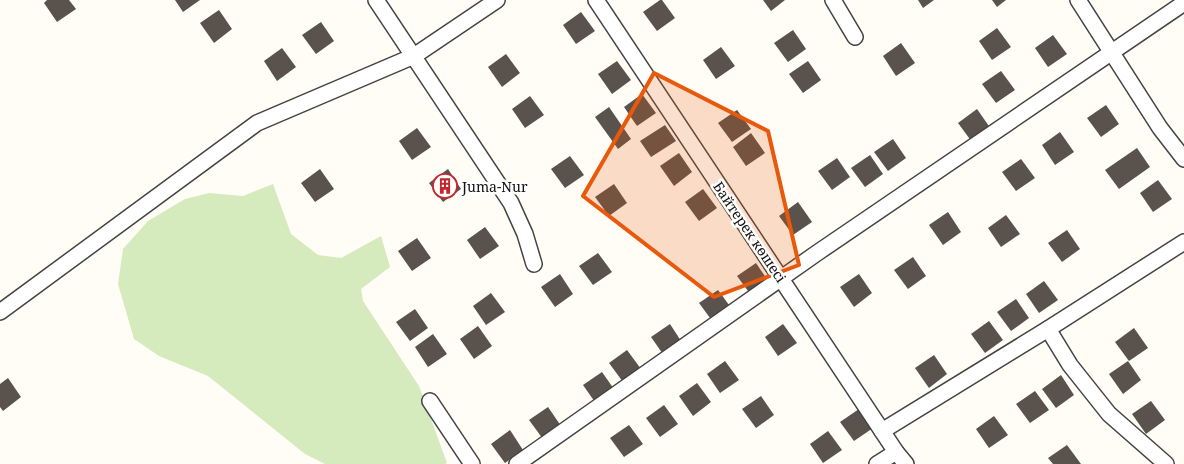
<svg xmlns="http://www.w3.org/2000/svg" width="1184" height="464" font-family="'Noto Serif',serif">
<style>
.green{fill:#d5ebbd}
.building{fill:#5a524d}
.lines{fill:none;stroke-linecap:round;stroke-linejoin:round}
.minor-casing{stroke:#444;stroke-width:18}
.minor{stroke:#fff;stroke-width:15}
.marked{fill:#e8590c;fill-opacity:0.2;stroke:#e8590c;stroke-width:4;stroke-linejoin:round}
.labels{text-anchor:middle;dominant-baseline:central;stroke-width:5;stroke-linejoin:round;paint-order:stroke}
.poi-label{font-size:14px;fill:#111;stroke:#fff;text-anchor:start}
.street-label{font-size:14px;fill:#111;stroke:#fff}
</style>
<rect width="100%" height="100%" fill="#fffdf5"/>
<polygon class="green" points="273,184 291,234 318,255 341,258 381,236 390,267 361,289 363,301 419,386 447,463 445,464 325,464 305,454 208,376 159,356 134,339 118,284 123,249 148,221 185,199 209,193 243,196"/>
<g class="building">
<polygon points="47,0 69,0 76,9 57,22 44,3"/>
<polygon points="175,0 200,0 183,12"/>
<polygon points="660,0 662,0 675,18 657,31 643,12"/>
<polygon points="763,0 785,0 771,11"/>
<polygon points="918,0 934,0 923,8"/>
<polygon points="992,0 1006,0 997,7"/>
<polygon points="219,10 232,29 214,43 200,23"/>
<polygon points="581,12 595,31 576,44 563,25"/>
<polygon points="321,22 334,41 316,54 302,35"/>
<polygon points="997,28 1011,47 992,60 979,41"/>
<polygon points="793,30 806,49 788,62 774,43"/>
<polygon points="1053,35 1067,54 1048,67 1035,48"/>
<polygon points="901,43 915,63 896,76 883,56"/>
<polygon points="721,47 735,66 716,79 703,60"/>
<polygon points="282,48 296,67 277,81 264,61"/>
<polygon points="506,54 520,73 502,87 488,67"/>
<polygon points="617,61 631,80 612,94 598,74"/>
<polygon points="808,61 821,80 803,93 789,74"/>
<polygon points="1001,71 1015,90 996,103 982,84"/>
<polygon points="642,94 656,113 637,126 624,107"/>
<polygon points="530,96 544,115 525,128 512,109"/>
<polygon points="1106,105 1119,124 1101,137 1087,118"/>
<polygon points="609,107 631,139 618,149 595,117"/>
<polygon points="977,109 991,129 972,142 958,123"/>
<polygon points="737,110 751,129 732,142 718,123"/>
<polygon points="665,125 676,141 651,157 640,141"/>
<polygon points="417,128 431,147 412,160 399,141"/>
<polygon points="1060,132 1074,152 1055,165 1042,145"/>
<polygon points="751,133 765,153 746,166 733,147"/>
<polygon points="893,139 906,158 888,171 874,152"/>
<polygon points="1137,148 1150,167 1119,189 1105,170"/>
<polygon points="679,153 692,172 674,186 660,166"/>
<polygon points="870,155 883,174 865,187 851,168"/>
<polygon points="570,156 584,175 565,188 551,169"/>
<polygon points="837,158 850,177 832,190 818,171"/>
<polygon points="1021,159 1035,178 1016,191 1002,172"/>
<polygon points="320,169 334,189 315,202 301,183"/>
<polygon points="448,169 461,189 443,202 429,183"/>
<polygon points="1158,180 1172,199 1153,212 1140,193"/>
<polygon points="614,184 627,203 609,216 595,197"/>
<polygon points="703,189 717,208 699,221 685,202"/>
<polygon points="798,202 812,222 793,235 779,216"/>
<polygon points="948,212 961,232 943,245 929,225"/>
<polygon points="1006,215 1020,234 1001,247 988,228"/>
<polygon points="485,227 499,246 480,259 467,240"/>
<polygon points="1067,230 1080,249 1062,262 1048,243"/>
<polygon points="417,238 431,258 412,271 398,251"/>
<polygon points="598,253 612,272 593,285 579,266"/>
<polygon points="913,257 926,276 908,289 894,270"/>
<polygon points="756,263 769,282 751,295 737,276"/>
<polygon points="560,274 573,294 555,307 541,287"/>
<polygon points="859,274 872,293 854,307 840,287"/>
<polygon points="1044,281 1058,300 1039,313 1026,294"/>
<polygon points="718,290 732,309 713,322 699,303"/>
<polygon points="491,293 505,312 486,325 473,306"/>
<polygon points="1016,299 1029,318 1011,331 997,312"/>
<polygon points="415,309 428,328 410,341 396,322"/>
<polygon points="989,321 1003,340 985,353 971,334"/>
<polygon points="670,324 683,344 665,357 651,337"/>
<polygon points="783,324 797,343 778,356 765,337"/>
<polygon points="478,326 492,346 474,359 460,339"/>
<polygon points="1134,328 1148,348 1129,361 1115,342"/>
<polygon points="433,334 447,354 428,367 415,347"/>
<polygon points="627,350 641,369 623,382 609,363"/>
<polygon points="934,355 947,374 929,388 915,368"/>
<polygon points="725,361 739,380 720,393 707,374"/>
<polygon points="1128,361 1141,380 1123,394 1109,374"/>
<polygon points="602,372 616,392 597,405 583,385"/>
<polygon points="1061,375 1074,395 1056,408 1042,389"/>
<polygon points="8,378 21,397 3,411 0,407 0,384"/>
<polygon points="697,383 711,402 693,416 679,396"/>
<polygon points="1035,391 1049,410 1030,423 1016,404"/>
<polygon points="761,396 774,415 756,428 742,409"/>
<polygon points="1151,401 1165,420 1146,434 1132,414"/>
<polygon points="664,405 678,424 660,437 646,418"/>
<polygon points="548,407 561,426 543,439 529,420"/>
<polygon points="859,409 873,428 854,441 840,422"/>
<polygon points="994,416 1008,435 989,448 976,429"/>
<polygon points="629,425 643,444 624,457 610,438"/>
<polygon points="510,430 523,450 505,463 491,444"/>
<polygon points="828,431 842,450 823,463 810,444"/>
<polygon points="1067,445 1081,464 1053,464 1048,458"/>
</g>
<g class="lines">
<defs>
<g id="minor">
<polyline points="376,0 511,203 525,234 534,264"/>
<polyline points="596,0 896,452 906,464"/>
<polyline points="833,0 855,37"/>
<polyline points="1078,0 1160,128 1184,159"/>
<polyline points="0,312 257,123 414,56 497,0"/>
<polyline points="1048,329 1070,365 1109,414 1166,464"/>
<polyline points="430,401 472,464"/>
<polyline points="882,431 1048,329 1184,242"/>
<polyline points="517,464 817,253 1184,3"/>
<polyline points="877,464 896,452"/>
</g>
</defs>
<use href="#minor" class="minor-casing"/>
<use href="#minor" class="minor"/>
</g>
<path class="marked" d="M654,73l114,58 31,134 -85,32 -131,-101z"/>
<defs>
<symbol id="building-ring" viewBox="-11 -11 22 22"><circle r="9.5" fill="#fff" stroke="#c4262e" stroke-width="1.5"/><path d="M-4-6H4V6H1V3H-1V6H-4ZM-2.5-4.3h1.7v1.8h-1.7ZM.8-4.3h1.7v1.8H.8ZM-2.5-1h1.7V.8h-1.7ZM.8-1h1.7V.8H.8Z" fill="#c4262e"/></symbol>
</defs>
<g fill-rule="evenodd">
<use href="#building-ring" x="431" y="172" width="28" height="28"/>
</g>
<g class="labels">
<g class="poi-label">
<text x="462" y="186">Juma-Nur</text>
</g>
<g class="street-label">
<text transform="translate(750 232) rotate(56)">Байтерек көшесі</text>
</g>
</g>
</svg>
